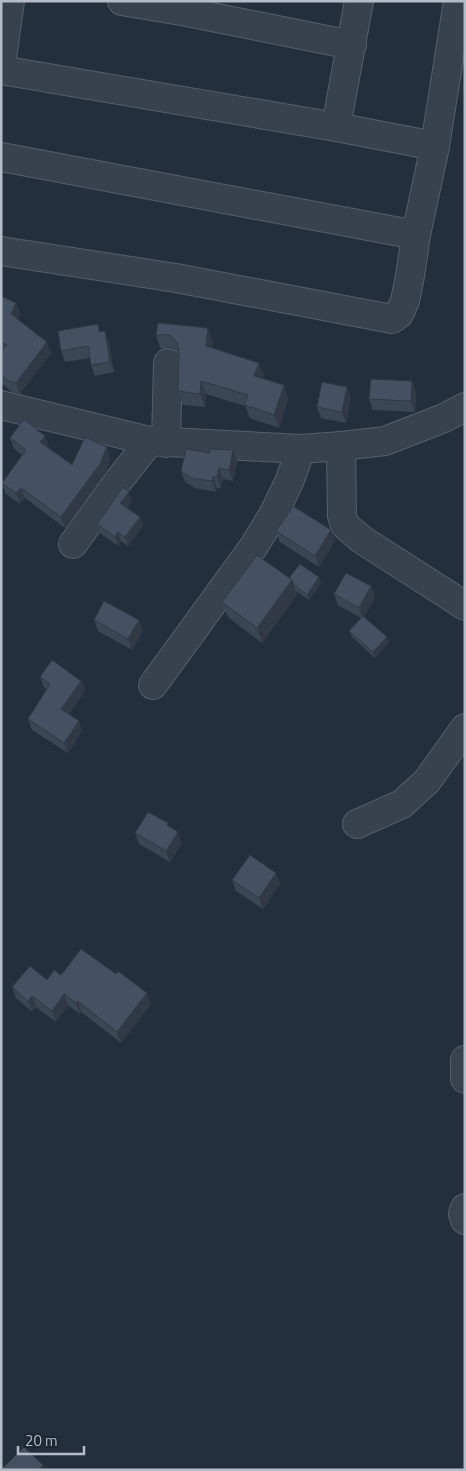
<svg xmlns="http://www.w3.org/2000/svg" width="466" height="1471" font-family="'Titillium Web',sans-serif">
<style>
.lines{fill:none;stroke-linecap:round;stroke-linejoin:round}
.minor-casing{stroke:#565f6c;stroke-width:30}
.minor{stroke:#38414e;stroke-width:28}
.wall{fill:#3b4654}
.shaded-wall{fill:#303945}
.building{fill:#455162;stroke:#303945}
</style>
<rect width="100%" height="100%" fill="#242f3e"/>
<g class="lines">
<defs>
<g id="minor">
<polyline points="122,1 187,12 352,45"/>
<polyline points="1,65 10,1"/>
<polyline points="1,70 336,127 435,146"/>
<polyline points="336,127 359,1"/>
<polyline points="1,157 416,235"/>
<polyline points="1,251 176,278 392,319 399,314 405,301 410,276 416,235 435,146 458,1"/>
<polyline points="1,405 150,441 301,449 341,446 385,441 444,418 465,407"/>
<polyline points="166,443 168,363"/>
<polyline points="341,446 342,516 345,525 361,539 465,606"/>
<polyline points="73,544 119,480 150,441"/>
<polyline points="153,685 254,546 273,515 289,482 301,449"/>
<polyline points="357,824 402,804 427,781 465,728"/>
<polyline points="465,1060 465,1079"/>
<polyline points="465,1208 463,1214 465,1220"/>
</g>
</defs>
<use href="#minor" class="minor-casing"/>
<use href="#minor" class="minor"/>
</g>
<g class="wall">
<polygon points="1,296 16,303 20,314 18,319 51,353 20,394 12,392 1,383"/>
<polygon points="158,323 213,341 212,348 259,363 264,376 263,378 284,385 288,399 279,428 250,418 245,406 206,394 205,407 183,405 178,391 179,353 176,349 169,347 161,349 156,336"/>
<polygon points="105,331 109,342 114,372 95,376 91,365 90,358 65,362 61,351 101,332"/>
<polygon points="416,392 415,412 373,410 369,399"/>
<polygon points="351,398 346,423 321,418 317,407"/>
<polygon points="10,438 49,447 48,447 72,465 111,458 104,475 65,528 25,498 20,504 6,494 2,483 22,455 14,449"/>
<polygon points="233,450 237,461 233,481 223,479 221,488 217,488 216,492 195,488 185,482 181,471 209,453"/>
<polygon points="132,501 127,508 140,517 143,526 128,546 121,541 118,546 100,533 97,524"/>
<polygon points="276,531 335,541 319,567 280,542"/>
<polygon points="319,577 321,583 309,600 296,591 297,595 262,643 228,617 222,602"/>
<polygon points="371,586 375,597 364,617 389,642 375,658 352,637 349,631 361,618 338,605 334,594"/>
<polygon points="94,620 139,620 143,631 132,650 98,631"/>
<polygon points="40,677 81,681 85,691 69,714 79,721 82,731 68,753 32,730 28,719 47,689 44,688"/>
<polygon points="169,827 182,843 170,862 139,844 135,833"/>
<polygon points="276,873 280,884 263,909 236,891 232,880"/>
<polygon points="61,975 151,1004 121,1043 81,1012 80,1014 68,1005 56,1022 36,1007 32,1012 16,998 12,987 47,980"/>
</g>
<g class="shaded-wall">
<polygon points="16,303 20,314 15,325 11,314"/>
<polygon points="208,328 213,341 211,359 206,346"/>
<polygon points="105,331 109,342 114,372 110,362"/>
<polygon points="47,342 51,353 20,394 16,383"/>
<polygon points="259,363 264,376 259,389 254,376"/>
<polygon points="201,381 206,394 205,407 200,394"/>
<polygon points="412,381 416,392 415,412 411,401"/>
<polygon points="284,385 288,399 279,428 274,415"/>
<polygon points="347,387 351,398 346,423 342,412"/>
<polygon points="45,436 49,447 44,453 40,442"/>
<polygon points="107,447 111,458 104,475 65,528 61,517"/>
<polygon points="233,450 237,461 233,481 229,470"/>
<polygon points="219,468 223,479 221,488 217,477"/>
<polygon points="213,477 217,488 216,492 212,481"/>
<polygon points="21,488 25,498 20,504 16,493"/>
<polygon points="129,492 132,501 124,512 120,503"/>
<polygon points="140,517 143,526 128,546 125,537"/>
<polygon points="331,530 335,541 319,567 315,556"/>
<polygon points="118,532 121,541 118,546 115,537"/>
<polygon points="319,577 321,583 309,600 307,595"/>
<polygon points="292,580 297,595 262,643 257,628"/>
<polygon points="371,586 375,597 363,619 359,608"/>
<polygon points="139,620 143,631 132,650 128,639"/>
<polygon points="387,637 389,642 375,658 373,652"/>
<polygon points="81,681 85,691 65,720 61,709"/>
<polygon points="79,721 82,731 68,753 64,743"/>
<polygon points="178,832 182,843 170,862 166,851"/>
<polygon points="276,873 280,884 263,909 259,898"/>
<polygon points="147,993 151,1004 121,1043 117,1032"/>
<polygon points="64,994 68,1005 56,1022 52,1011"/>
<polygon points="32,996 36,1007 32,1012 28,1001"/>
<polygon points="78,1001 81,1012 80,1014 76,1003"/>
<polygon points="43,1465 44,1470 39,1470 39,1469"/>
</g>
<g class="building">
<polygon points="1,296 16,303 11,314 47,342 16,383 8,381 1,375 1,351 7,345 1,342"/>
<polygon points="158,323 208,328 206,346 259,363 254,376 284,385 274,415 245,405 248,395 201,381 200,394 178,391 179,350 177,343 171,336 164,334 156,336"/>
<polygon points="98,324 99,332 105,331 110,362 91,365 88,346 61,351 58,331"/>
<polygon points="371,379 412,381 411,401 369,399"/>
<polygon points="322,382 347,387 342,412 317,407"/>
<polygon points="24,419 45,436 40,442 72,465 85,437 107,447 100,464 61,517 21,488 16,493 2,483 26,450 10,438"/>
<polygon points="186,449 209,453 210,449 233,450 229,470 219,468 217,477 213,477 212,481 191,478 181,471"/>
<polygon points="123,487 129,492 120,503 140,517 125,537 118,532 115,537 97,524"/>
<polygon points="293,506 331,530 315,556 276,531"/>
<polygon points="257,555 292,580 257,628 222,602"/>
<polygon points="300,564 319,577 307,595 294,585 292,580 289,578"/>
<polygon points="346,573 371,586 359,608 334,594"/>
<polygon points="104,601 139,620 128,639 94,620"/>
<polygon points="363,616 387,637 373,652 349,631"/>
<polygon points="52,660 81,681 61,709 79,721 64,743 28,719 50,684 40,677"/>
<polygon points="148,812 168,823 167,825 178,832 166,851 135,833"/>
<polygon points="250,855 276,873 259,898 232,880"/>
<polygon points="81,949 116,974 118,971 147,993 117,1032 78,1001 76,1003 64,994 52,1011 32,996 28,1001 12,987 30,966 47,980 54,970 61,975"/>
<polygon points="24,1447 43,1465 39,1469 40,1470 1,1470 1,1465 4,1467"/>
</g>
<rect width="466" height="1471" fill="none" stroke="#b4bcc9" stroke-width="5"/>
<path d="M18 1446v8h66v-8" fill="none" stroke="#b4bcc9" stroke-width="2.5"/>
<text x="25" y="1446" font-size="15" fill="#b4bcc9" stroke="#1d2633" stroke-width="4" paint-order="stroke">20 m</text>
</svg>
